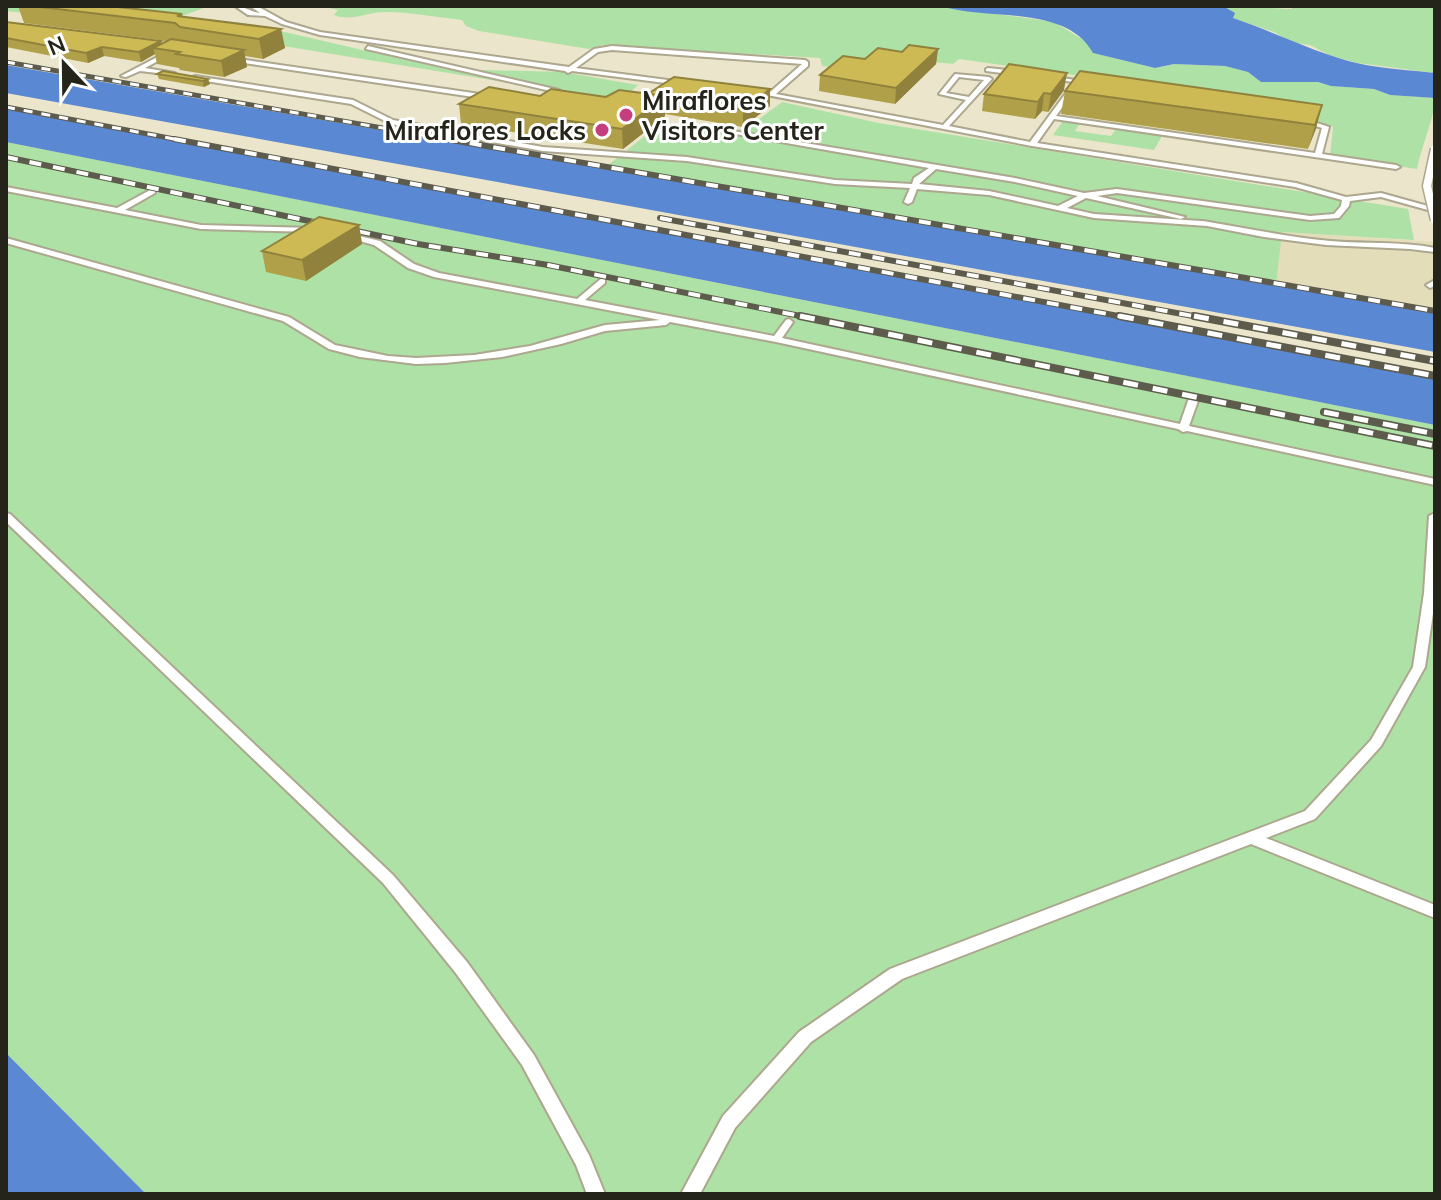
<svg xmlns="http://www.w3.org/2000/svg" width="1441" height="1200" font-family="Mulish,sans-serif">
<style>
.built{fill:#e3ddba}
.green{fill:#ade1a5}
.water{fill:#5b88d2}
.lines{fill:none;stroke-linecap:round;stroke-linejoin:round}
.service-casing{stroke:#aca78e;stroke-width:4}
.service{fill:#fff;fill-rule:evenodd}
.rail-far2-casing{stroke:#5d5b4c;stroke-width:5}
.rail-far1-casing{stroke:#5d5b4c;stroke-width:6}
.rail-casing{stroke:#5d5b4c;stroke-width:8}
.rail-far2{stroke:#fff;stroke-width:3;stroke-dasharray:9;stroke-linecap:butt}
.rail-far1{stroke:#fff;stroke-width:4;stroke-dasharray:12;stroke-linecap:butt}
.rail{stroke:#fff;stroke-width:5;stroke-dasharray:15;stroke-linecap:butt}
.service-bridge-casing{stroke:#aca78e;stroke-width:11;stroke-linecap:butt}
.service-bridge{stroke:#fff;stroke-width:8}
.wall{fill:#b0a049}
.shaded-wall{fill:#90823c}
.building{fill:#cdba55;stroke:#90823c;stroke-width:2}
.poi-dot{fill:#c53f80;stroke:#fff;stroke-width:3}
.labels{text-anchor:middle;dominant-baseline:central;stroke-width:6;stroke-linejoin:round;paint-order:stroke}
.far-poi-label{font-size:26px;font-weight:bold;fill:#25241a;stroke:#fff;text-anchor:start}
</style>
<rect width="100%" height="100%" fill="#ebe6cb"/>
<polygon class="built" points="1282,232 1435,242 1435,313 1276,285"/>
<g class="green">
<polygon points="6,6 209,6 182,16 250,24 445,69 563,72 638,85 621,101 191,31 6,11"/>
<path d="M320,6h621l113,16 33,20 6,11 62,15 19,-4 51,2 23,6 13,10h57l13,4 43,3 16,6 45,3c0,18 -14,50 -18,71l-87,-13 3,-29 -20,-8 -218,-41 -136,-19 -6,5 -48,-5 -44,12 -39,-5 -2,-8 -217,-13 -14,4 -110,-18 -13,-5 -4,-6c-26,-3 -52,-8 -77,-8 -18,0 -34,10 -51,3l4,-5z"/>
<polygon points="1223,6 1291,9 1295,6 1435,6 1435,73 1358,63 1329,55 1310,45 1293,43 1274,32 1232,18"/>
<polygon points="782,102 879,123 1408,209 1414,240 1282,232 1276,285 607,166 646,135 746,129"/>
<polygon points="1063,121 1080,123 1075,131 1111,136 1116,129 1162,136 1154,150 1053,135"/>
<polygon points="6,142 1435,425 1435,1194 146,1194 6,1053"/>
</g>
<g class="water">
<path d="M941,6h282l12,7 -2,5c42,14 84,36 128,46 24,5 49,6 74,9v25l-45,-3 -16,-6 -43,-3 -13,-4h-57l-13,-10 -23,-6 -51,-2 -19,4 -62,-15c-27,-49 -107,-32 -152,-47z"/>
<polygon points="6,65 1435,313 1435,352 6,93"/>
<polygon points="6,108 1435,378 1435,425 6,142"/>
<polygon points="6,1053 146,1194 6,1194"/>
</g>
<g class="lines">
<defs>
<g id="service">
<path d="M235,6c10,0 15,6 25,7l-10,-7h7l29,16 34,10 249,35 25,-18 18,-3 193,14 3,2v4l-32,28 167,31 23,-25 -27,-6 16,-20 34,3 3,2 -1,1 -42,46 81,16 44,-60 -25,-3v-2l2,-1 30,5 -25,35 259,37 7,-25 -22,-7 -1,-1 3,-2 27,9 -7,27 74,11 4,2 -4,2 -342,-50 -17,24 259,40 50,14 35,-4 54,15v4l-54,-15 -31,4 -1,5 -10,12 -29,2 -193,-27 -20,3 88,21 -4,2 -95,-21 -19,10 27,6 107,7h2c42,7 84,16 128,20 34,3 70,0 104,7v4l-25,-3 -84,-4 -62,-8 -57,-11 -113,-8 -105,-23 -72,-6 -5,13 -4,2 -4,-2 6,-14 -75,-4 -148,-23 -144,-10 -152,-27 -40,-20 -158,-25v-2l2,-1 158,24 40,20 150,27 144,10 148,23 77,4 2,-6 15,-10 -211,-37 3,-2 294,49 69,15 33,-4 193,27 24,-2 7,-8 1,-6 -47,-13 -263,-41 -281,-54 3,-2 15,3 33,-29 -190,-14 -14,2 -22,16 107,14v2l-2,1 -109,-14 -4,2 -3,-2 -245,-36 -38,-11 -17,-8 -17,-1zM959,77l25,3 -15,17 -23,-4zM936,169l79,13 63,14 -20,10 -69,-15 -70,-7z"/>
<polygon points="368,46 559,90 565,96 562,98 555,92 366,49"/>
<polygon points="167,52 169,55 145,68 175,73 175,75 140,71 126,77 121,76"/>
<polygon points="232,58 487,95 490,97 487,99 230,61"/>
<polygon points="988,68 1017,71 1020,73 1017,75 986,71 986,69"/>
<polygon points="6,187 117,208 152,189 155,189 155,193 125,210 201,225 315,228 319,230 315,232 201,229 6,191"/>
<polygon points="342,232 380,241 414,264 439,273 577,299 602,278 605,279 605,283 585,300 774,336 786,320 789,319 793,322 782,338 1180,424 1189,398 1194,395 1199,398 1189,426 1435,479 1435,485 1187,431 1183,432 1178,429 776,342 670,322 666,325 605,331 561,344 502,357 445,363 416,364 360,357 329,349 283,321 6,243 6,238 289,317 335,345 388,356 416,358 474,355 530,346 605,325 660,320 434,277 408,268 374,245 342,236"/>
<polygon points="1435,280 1435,286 1430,288 1426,285"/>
<polygon points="6,513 10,514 393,875 467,962 534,1055 589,1155 605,1194 587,1194 576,1165 522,1065 455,972 383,883 6,522"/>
<polygon points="1435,513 1435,600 1425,667 1381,746 1315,819 1266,838 1435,905 1435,918 1251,844 902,979 811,1042 735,1128 700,1194 681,1194 723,1116 799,1032 890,969 1305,811 1371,740 1413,667 1424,593 1429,516"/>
</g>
</defs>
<use href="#service" class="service-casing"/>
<use href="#service" class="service"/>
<defs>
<g id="rail-far2">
<polyline points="6,62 457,141"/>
<polyline points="6,107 185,141"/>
</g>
<g id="rail-far1">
<polyline points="174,139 1129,318"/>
<polyline points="446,139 1435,311"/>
<polyline points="6,157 418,244 548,265 810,318"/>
<polyline points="660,218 1204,318"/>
</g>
<g id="rail">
<polyline points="800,316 1435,446"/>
<polyline points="1119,316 1435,376"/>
<polyline points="1194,316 1435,361"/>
<polyline points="1324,412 1435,434"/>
</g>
</defs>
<use href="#rail-far2" class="rail-far2-casing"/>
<use href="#rail-far1" class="rail-far1-casing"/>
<use href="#rail" class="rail-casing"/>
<use href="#rail-far2" class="rail-far2"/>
<use href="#rail-far1" class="rail-far1"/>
<use href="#rail" class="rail"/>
<defs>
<polyline id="service-bridge" points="1435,149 1427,186 1435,220"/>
</defs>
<use href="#service-bridge" class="service-bridge-casing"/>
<use href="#service-bridge" class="service-bridge"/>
</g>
<g class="wall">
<polygon points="18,6 109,6 182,14 183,17 281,29 285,48 263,59 245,56 247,67 224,77 180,70 179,68 157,64 155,54 141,62 104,56 88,63 6,47 6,22 161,44 167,41 24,23"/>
<polygon points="938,49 936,64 895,104 819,91 820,75 865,59 902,52"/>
<polygon points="157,74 208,79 210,84 204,87 159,79"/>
<polygon points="1064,90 1048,112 1042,111 1035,119 982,111 984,94"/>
<polygon points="1065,91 1322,105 1308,149 1061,114"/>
<polygon points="648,94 770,106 743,127 665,114 665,116 623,149 461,124 459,104 606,97"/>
<polygon points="359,225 362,244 306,281 266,272 262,251"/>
</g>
<g class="shaded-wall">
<polygon points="281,29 285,48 263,59 259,39"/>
<polygon points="161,41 163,49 153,48 155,54 141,62 139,52"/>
<polygon points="102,47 104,56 88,63 86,53"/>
<polygon points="938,49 936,64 895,104 896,88"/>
<polygon points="244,50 247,67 224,77 221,61"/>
<polygon points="1067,73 1064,90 1048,112 1051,94"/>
<polygon points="208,79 210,84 204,87 203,81"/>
<polygon points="770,89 770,106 743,127 743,110"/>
<polygon points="1044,93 1042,111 1035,119 1038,102"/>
<polygon points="665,96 665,116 623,149 622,129"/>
<polygon points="1322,105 1316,129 1308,149 1315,125"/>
<polygon points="359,225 362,244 306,281 302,260"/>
</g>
<g class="building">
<polygon points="32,6 109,6 182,14 177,16 281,29 259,39 180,27 175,23"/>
<polygon points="6,22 161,41 139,52 102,47 86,53 6,38"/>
<polygon points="171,39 244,50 221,61 176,54 180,52 153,48"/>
<polygon points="909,45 938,49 896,88 820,75 843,56 865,59 878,48 902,52"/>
<polygon points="1009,64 1067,73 1051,94 1044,93 1038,102 984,94"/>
<polygon points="163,71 208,79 203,81 157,74"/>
<polygon points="1080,71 1322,105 1315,125 1065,91"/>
<polygon points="674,77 770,89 743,110 648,94"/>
<polygon points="489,87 540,96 551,89 606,97 619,90 665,96 622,129 459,104"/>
<polygon points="319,217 359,225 302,260 262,251"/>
</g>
<g class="poi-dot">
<circle cx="626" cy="115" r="8"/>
<circle cx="602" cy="130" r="8"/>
</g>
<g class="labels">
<g class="far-poi-label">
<text x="642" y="100">Miraflores<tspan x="642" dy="30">Visitors Center</tspan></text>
<text x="586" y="130" text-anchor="end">Miraflores Locks</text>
</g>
</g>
<rect width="1441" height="1200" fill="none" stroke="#25241a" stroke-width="16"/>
<g transform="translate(64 64) rotate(338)" stroke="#ffffff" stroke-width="6" paint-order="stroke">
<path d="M0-6L14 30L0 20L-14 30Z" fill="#25241a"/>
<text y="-12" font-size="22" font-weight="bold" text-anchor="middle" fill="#25241a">N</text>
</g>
</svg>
